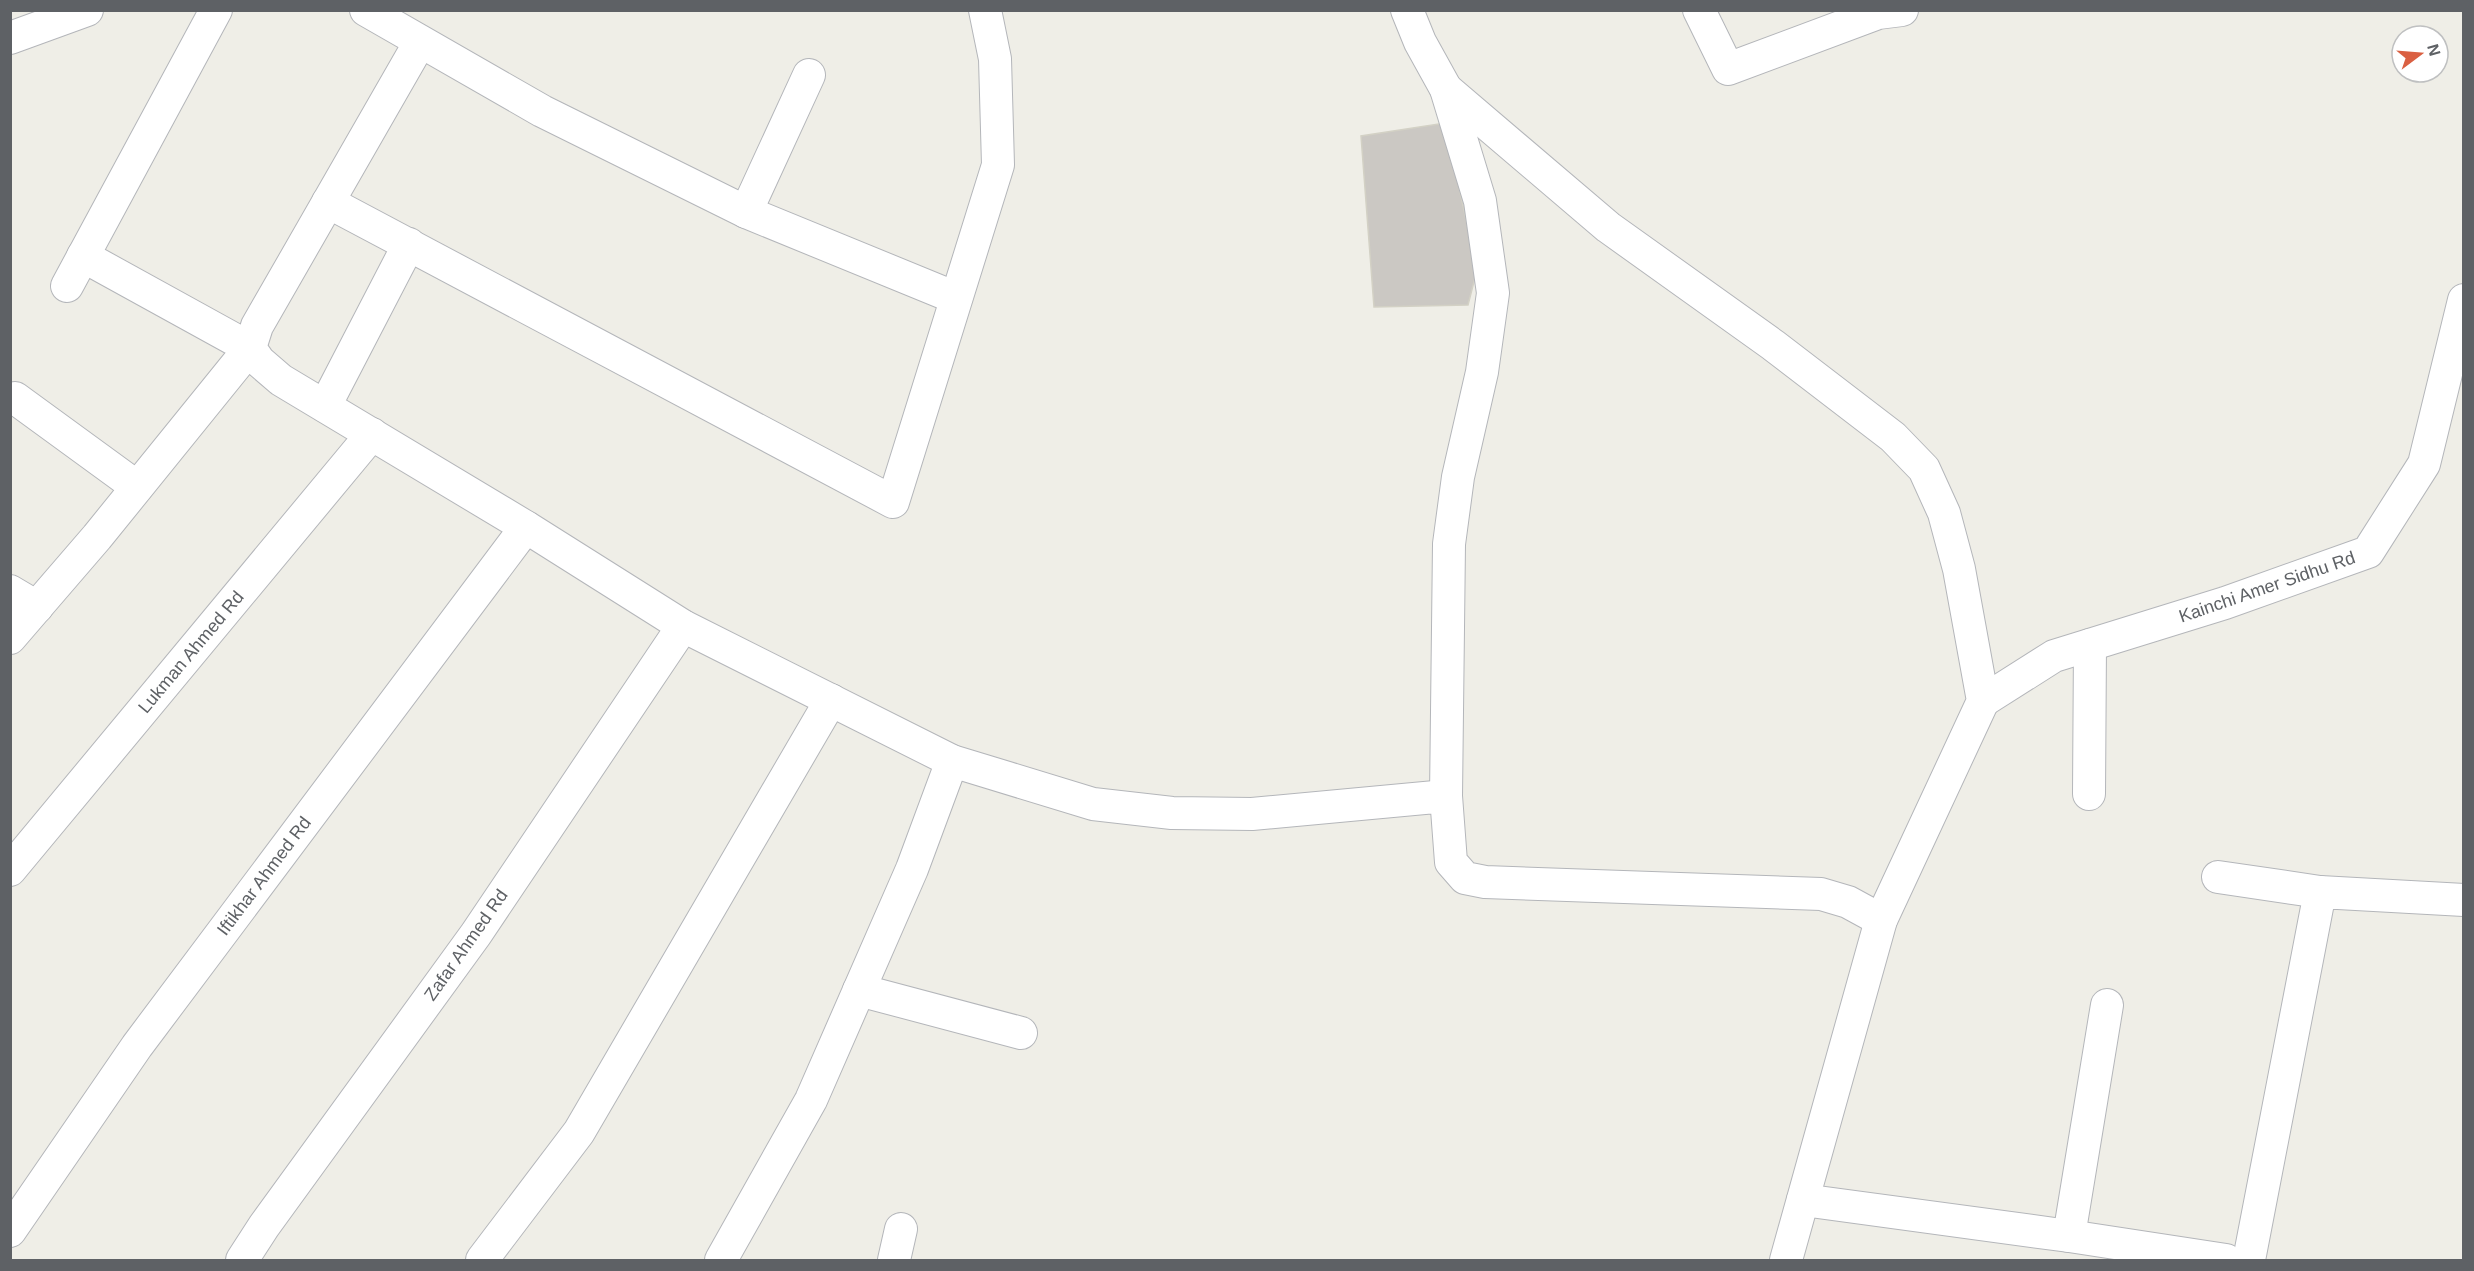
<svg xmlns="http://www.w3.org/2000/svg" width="2474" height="1271" font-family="Arial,sans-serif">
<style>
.building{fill:#cbc8c3;stroke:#d3d1c5;stroke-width:1.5}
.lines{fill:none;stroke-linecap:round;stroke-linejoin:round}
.street-casing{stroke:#b4b6ba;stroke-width:34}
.street{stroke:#fff;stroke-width:32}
.labels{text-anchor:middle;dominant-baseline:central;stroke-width:6;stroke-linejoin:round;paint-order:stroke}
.street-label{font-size:18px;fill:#5e6165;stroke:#fff}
</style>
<rect width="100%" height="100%" fill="#efeee7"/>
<polygon class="building" points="1445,123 1477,270 1468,305 1374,307 1361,136"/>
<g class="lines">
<defs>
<g id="street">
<polyline points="366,10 542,111 746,212 956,298"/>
<polyline points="1407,10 1420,42 1446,89 1480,201 1493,293 1482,372 1458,477 1449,544 1446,796"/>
<polyline points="1699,10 1728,69 1878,13 1902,10"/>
<polyline points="10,38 87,10"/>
<polyline points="420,42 257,326 250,348 259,361 281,380 526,527 683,626 952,761 1093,804 1172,813 1252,814 1446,796 1451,862 1465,878 1485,882 1821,894 1848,902 1881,920"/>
<polyline points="1446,89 1608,227 1773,345 1893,437 1924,469 1944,513 1959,569 1983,701 1881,920 1786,1260"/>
<polyline points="328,202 893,502 998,165 995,59 985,10"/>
<polyline points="746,212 809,75"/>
<polyline points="67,286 216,10"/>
<polyline points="15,398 137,487"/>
<polyline points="325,406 409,244"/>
<polyline points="10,591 37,607"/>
<polyline points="10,638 97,537 250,348 83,256"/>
<polyline points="1983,701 2054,656 2225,603 2368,552 2424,464 2464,300"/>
<polyline points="2089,794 2090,645"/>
<polyline points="10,870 372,434"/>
<polyline points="2218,877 2320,892"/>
<polyline points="859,990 1021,1033"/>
<polyline points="1803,1200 2069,1236 2226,1260"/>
<polyline points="10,1231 137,1046 526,527"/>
<polyline points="2069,1236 2107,1005"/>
<polyline points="242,1260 264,1226 476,934 683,626"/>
<polyline points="482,1260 579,1132 831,700"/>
<polyline points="721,1260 811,1100 912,869 952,761"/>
<polyline points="894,1260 901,1229"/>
<polyline points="2249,1260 2320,892 2464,900"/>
</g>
</defs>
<use href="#street" class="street-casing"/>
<use href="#street" class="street"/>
</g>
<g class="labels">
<g class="street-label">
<text transform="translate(2267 587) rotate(-19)">Kainchi Amer Sidhu Rd</text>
<text transform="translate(191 652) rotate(-50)">Lukman Ahmed Rd</text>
<text transform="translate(264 876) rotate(-53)">Iftikhar Ahmed Rd</text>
<text transform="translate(466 945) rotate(-55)">Zafar Ahmed Rd</text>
</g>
</g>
<rect width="2474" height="1271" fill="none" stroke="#5e6165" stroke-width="24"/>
<g transform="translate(2420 54) rotate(74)"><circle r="28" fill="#ffffff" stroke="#bfc0c1" stroke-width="1.5"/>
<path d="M0-4.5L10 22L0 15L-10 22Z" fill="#da6042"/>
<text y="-9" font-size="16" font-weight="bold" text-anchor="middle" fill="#5e6165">N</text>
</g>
</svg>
